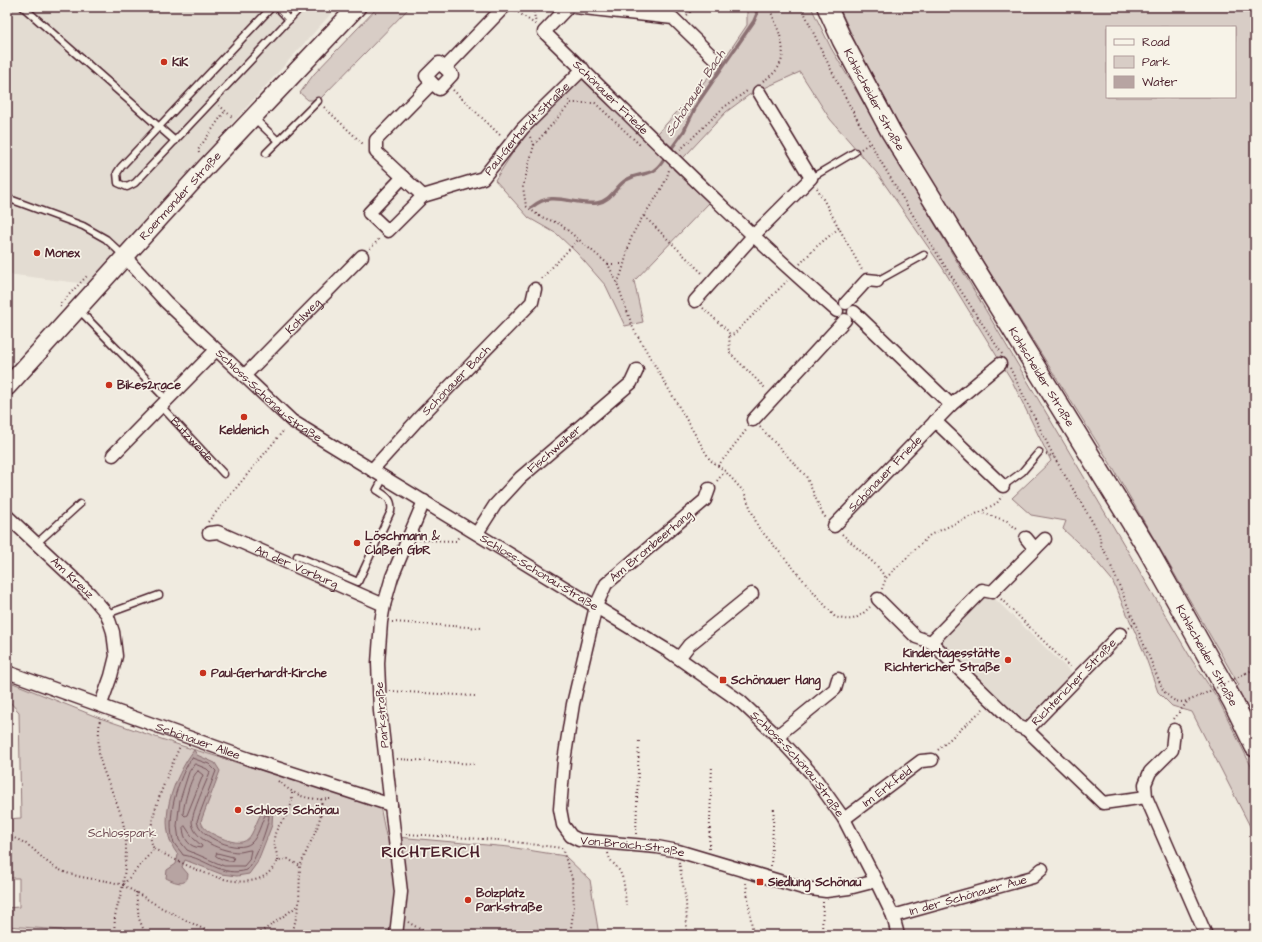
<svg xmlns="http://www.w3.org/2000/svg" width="1262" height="942" font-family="'Architects Daughter',sans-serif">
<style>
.built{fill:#e3dcd2}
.green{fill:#d8cdc6;stroke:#917678;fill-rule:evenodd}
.water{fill:#b7a4a2;stroke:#8b6f72}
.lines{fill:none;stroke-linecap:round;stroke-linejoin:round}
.shore{stroke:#76545b;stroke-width:1}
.stream{stroke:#8b6f72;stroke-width:3.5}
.lane-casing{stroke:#4a1f2b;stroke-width:9}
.street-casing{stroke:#4a1f2b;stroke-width:15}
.secondary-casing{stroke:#4a1f2b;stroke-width:20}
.primary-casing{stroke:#4a1f2b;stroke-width:22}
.path{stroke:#4a1f2b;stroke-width:2;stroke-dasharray:1 3;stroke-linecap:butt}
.lane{stroke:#f7f3e8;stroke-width:6}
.street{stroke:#f7f3e8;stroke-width:12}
.secondary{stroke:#f7f3e8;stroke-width:17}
.primary{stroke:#f7f3e8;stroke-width:19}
.path-bridge{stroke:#4a1f2b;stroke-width:2;stroke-dasharray:1 3;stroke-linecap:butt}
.poi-dot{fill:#c8321e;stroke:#f7f3e8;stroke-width:1.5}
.labels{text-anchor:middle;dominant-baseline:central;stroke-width:3.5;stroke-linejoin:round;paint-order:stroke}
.poi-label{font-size:12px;font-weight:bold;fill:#4a1f2b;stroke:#f7f3e8;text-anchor:start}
.street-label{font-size:12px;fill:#4a1f2b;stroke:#f7f3e8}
.park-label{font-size:12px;fill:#6e4a52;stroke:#f7f3e8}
.water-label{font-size:13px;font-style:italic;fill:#704e55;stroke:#f7f3e8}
.district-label{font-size:16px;font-weight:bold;letter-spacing:1px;fill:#4a1f2b;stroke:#f7f3e8}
</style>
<rect width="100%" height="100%" fill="#f0ebe0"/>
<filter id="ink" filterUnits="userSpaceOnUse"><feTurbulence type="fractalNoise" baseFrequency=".025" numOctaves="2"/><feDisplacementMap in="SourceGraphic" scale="8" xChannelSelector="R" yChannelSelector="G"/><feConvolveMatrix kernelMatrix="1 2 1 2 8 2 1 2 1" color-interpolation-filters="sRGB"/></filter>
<g filter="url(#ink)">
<g class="built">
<polygon points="7,7 337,7 87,284 7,274"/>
<polygon points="985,595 993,597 1074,675 1028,721 1020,720 943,645 942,640"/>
</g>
<g class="green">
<polygon points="378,7 410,7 319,100 308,100 300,93 314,74"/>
<polygon points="747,7 811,7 831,48 1192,660 1218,699 1255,774 1255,836 1192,712 1172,706 1158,692 1143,650 1112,580 1090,554 1063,529 1066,521 1031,515 1012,498 1051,461 1011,379 942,267 877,173 830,119 800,72 749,95 726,112 673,169 709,203 634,281 643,322 625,326 606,286 577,253 557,234 529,218 495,180 521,140 581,77 649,143 722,62 747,25"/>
<path d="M839,7h416v716l-18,-36 2,-2 -129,-222 -199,-316 -56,-105zM1107,27h128v70h-128z"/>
<polygon points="8,681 97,717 179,745 380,806 386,836 509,847 565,856 590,880 599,935 68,935 62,930 7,926 7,908 19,907 19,878 7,878 7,819 21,818 19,712 7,699"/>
</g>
<path class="water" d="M194,750l3,5 18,8 5,8 -19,50c2,9 10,12 18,16 37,16 30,-7 46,-30l3,-1 5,3 -1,16 -15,38 -8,11 -12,2 -16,-2 -36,-14 -3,7 6,7c-1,14 -14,8 -22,4l1,-8 9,-6 2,-9c-24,-30 -4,-78 16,-105z"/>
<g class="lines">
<g class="shore">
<path d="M192,758l17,6 7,7 -19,50c2,16 41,33 54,22 7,-6 10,-20 14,-28h4c0,10 -15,49 -22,55 -25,8 -41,-12 -64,-15 -2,-4 -7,-8 -9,-12 -9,-22 4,-67 18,-85z"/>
<path d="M195,764l12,5 3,3c-4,11 -18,40 -18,50 1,18 31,30 47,30 4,0 8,-2 12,-2l-2,10 -5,6h-20l-37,-16 -8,-10 -2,-14 3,-26 9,-28z"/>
<path d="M198,771l5,4 -16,40 -2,1 -2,-2c1,-10 7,-37 15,-43z"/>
<path d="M185,826l8,12 9,8 -1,2c-12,-1 -17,-8 -18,-20z"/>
<path d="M217,853l16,4 1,3c-5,3 -13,-1 -18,-4z"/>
</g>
<g class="stream">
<polyline points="671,149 684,131 697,104 754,21 757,14 755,7"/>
<path d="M532,207c21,-18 41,-1 65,-4 14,-2 18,-16 29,-23 17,-10 26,-1 38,-21"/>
</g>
<defs>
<g id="lane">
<polyline points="23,7 175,141"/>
<polyline points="272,7 121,167 117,173 118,183 127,187 135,183 301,7"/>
<polyline points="277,7 289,20"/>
<polyline points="254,118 278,141"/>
<polyline points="266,153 318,101"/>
<polyline points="811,178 855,152"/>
<polyline points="7,198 83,226 106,239 124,256"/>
<polyline points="877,281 924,255"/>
<polyline points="79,310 166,399"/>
<path id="s1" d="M160,405l64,69"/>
<polyline points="1003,486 1022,472 1039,452"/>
<polyline points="37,543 80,504"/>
<path d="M297,556l61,26 33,-71c2,-12 -5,-15 -14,-21l7,-13"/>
<polyline points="107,614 159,595"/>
</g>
<g id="street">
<path id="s2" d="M568,7l-24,25c97,94 191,191 293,279"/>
<polyline points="575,7 673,18 716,60"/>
<polyline points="432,83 426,76 439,63 445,68 504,7"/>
<path id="s3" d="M403,177l-34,36 19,18 35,-35 60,-18 40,-50 60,-59"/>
<polyline points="423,196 376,152 376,140 432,83 439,89 452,75 445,68"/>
<path id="s4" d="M125,257l41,45 126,119 378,231 71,50 36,34 35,38 32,45 32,62 17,35 5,19"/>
<polyline points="695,301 753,236 811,178 759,92"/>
<polyline points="846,303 867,280 877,281"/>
<polyline points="854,312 951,405"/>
<path id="s5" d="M244,376l118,-120"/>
<polyline points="753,420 845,320"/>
<polyline points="935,421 1003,486"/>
<polyline points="113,455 216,350"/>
<path id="s6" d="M372,470l48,-53 112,-115 3,-13"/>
<path id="s7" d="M709,489l-4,11 -99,84 -10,22 -23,98 -9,57 -4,48 3,16 8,11 8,4 78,7 21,4 125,37 23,3 23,-3 27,-7"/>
<path id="s8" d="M7,516l83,78 17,20 6,18 3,24 -5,20 -10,28"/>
<path id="s9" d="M834,526l117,-121 49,-41"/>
<path id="s10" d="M209,533l9,-1 166,73"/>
<path id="s11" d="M477,533l18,-28 25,-27 111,-95 6,-13"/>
<polyline points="1026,538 1035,549"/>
<polyline points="878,599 916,637 931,642 1018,726 1027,730 1103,803 1146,797 1206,935"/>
<polyline points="931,642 982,590 992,592 1045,539"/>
<polyline points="679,658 689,645 752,594"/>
<path id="s12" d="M7,672l242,87 142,46"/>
<path id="s13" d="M1027,730l93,-96"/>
<polyline points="777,736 835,689 838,679"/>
<polyline points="1146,797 1145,784 1150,772 1172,750 1174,730"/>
<path id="s14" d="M844,819l77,-58 11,-1"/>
<path id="s15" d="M893,916l140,-39 9,-8"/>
<polyline points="396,935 401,892 380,711 378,663 381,622 384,605 392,577 424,501"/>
</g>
<g id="secondary">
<path id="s16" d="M7,387l199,-220 151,-160"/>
</g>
<g id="primary">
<path id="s17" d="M827,7l15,33 49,92 256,416 86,154 22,45"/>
</g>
</defs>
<use href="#lane" class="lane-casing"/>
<use href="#street" class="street-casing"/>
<use href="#secondary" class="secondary-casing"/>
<use href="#primary" class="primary-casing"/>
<g class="path">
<polyline points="527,7 550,10"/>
<path d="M802,7c53,123 127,235 200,347"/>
<polyline points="533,8 536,24"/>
<polyline points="515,10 536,25"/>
<polyline points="687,15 695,7"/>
<path d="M763,81c33,-19 17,-46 6,-74"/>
<polyline points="453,90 502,137"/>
<polyline points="569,100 570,103 595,103 639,144 642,144"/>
<polyline points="219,105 233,118"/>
<polyline points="324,107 364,145"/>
<path d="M530,137l4,8 -11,42 3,19 13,10 21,8 48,40 9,19 16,45 77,132 15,11 19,21 14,35 77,90c18,5 22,2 35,-10"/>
<polyline points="534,145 570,104"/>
<polyline points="861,149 870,143"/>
<polyline points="680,150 723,108 747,91"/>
<polyline points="199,153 198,150 225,111"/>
<polyline points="817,188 862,270"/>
<polyline points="644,216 703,274"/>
<polyline points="370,249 379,239"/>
<polyline points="608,264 623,264"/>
<polyline points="800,264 816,247 839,228"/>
<polyline points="541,279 578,240"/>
<path d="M617,283c9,-16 9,-37 18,-53 11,-21 28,-37 34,-60"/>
<polyline points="60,307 61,303 87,276"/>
<polyline points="703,308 729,332 730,353 766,389"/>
<polyline points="729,336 734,334 787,281"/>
<path d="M1010,368l44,89 45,76 2,13 5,8 57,136c13,17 21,13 39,5"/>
<polyline points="760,427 806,476 822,513 826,518"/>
<polyline points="1046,454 1054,457"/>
<polyline points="718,466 747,429"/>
<polyline points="717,481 725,471"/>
<polyline points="980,512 1007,521 1018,530"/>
<polyline points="208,522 284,430"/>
<polyline points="842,534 877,566 886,578"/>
<polyline points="419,540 456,541 459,536"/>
<polyline points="882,589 886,578 930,535 980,512 997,503 1002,496"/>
<polyline points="1001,599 1072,669"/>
<polyline points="392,622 482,628"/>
<polyline points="1129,628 1136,622"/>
<polyline points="1246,673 1255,669"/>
<polyline points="390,691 475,696"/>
<polyline points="1174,719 1187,702"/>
<polyline points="938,750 983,709"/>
<polyline points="397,759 475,764"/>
<path d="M278,781c19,16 29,19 54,18"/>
<polyline points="406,834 499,840 562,848"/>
<polyline points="636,834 639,739"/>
<path d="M7,836c28,7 29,21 51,33 20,11 44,9 65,16 2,-19 5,-39 1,-58 -5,-24 -17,-44 -24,-67 -3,-13 -1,-29 0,-42"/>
<polyline points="562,848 572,878 574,906 570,935"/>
<path d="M154,849c27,13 74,41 104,30 10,-3 15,-11 20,-18l10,-2 12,7"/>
<polyline points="709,849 712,765"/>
<path d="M608,853c2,10 8,11 12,19 5,9 5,23 6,33"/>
<path d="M278,861c0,-7 -5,-15 -4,-22 2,-19 19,-20 18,-46"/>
<polyline points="679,862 686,901 687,934"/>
<polyline points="771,866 774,806"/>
<polyline points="746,883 753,935"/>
<polyline points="123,885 162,908 215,935"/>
<polyline points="136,892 139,919 146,935"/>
<polyline points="408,922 430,935"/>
<path d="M114,935l1,-19 8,-31 31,-36c-3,-6 -4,-12 -3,-18 1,-22 20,-64 29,-85"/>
<polyline points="257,935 299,905"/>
<polyline points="292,935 299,905 300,866 317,828 322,811 321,799"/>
<polyline points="822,935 823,902"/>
</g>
<use href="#lane" class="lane"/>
<use href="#street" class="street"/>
<use href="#secondary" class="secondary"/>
<use href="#primary" class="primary"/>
<polyline class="path-bridge" points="1202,695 1246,673"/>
</g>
</g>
<g class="poi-dot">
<circle cx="164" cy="62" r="4"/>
<circle cx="37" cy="253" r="4"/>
<circle cx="109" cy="385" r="4"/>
<circle cx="244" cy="417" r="4"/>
<circle cx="357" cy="543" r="4"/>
<circle cx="1008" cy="660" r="4"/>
<circle cx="203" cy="673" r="4"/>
<rect x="719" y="676" width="8" height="8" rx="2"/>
<circle cx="238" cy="810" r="4"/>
<rect x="756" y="878" width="8" height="8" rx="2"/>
<circle cx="468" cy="900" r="4"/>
</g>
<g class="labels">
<g class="poi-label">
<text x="172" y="62">KiK</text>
<text x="45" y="253">Monex</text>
<text x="117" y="385">Bikes2race</text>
<text x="244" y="430" text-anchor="middle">Keldenich</text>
<text x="365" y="536">Löschmann &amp;<tspan x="365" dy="14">Claßen GbR</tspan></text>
<text x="1000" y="653" text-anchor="end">Kindertagesstätte<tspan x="1000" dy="14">Richtericher Straße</tspan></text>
<text x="211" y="673">Paul-Gerhardt-Kirche</text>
<text x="731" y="680">Schönauer Hang</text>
<text x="246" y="810">Schloss Schönau</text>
<text x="768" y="882">Siedlung Schönau</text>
<text x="476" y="893">Bolzplatz<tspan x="476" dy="14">Parkstraße</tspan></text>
</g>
<g class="street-label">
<text stroke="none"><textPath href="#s2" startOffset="128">Schönauer Friede</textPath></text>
<text stroke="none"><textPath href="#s17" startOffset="104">Kohlscheider Straße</textPath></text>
<text stroke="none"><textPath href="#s3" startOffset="254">Paul-Gerhardt-Straße</textPath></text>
<text stroke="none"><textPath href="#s16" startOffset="258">Roermonder Straße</textPath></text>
<text stroke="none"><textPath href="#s5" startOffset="84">Kohlweg</textPath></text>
<text stroke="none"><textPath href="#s17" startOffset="428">Kohlscheider Straße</textPath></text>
<text stroke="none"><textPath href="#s6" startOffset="123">Schönauer Bach</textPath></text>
<text stroke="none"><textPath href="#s4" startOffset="200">Schloss-Schönau-Straße</textPath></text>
<text stroke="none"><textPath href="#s1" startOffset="47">Butzweide</textPath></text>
<text stroke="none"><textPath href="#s11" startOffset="115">Fischweiher</textPath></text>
<text stroke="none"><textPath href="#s9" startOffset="73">Schönauer Friede</textPath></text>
<text transform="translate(651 546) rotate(-40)">Am Brombeerhang</text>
<text stroke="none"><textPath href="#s10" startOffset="95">An der Vorburg</textPath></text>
<text stroke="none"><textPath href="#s4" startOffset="524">Schloss-Schönau-Straße</textPath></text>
<text stroke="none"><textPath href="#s8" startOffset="90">Am Kreuz</textPath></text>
<text stroke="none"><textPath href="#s17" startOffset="752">Kohlscheider Straße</textPath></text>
<text stroke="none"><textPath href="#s13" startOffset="67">Richtericher Straße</textPath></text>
<text transform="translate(382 715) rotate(-95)">Parkstraße</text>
<text stroke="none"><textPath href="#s12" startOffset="203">Schönauer Allee</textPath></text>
<text stroke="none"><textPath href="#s4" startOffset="848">Schloss-Schönau-Straße</textPath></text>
<text stroke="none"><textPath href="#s14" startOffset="54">Im Erkfeld</textPath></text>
<text stroke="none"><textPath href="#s7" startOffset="465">Von-Broich-Straße</textPath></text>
<text stroke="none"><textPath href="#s15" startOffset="78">In der Schönauer Aue</textPath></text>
</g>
<g class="park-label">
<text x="122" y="833">Schlosspark</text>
</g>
<g class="water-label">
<text transform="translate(695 93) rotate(-57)">Schönauer Bach</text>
</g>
<g class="district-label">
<text x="431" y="852">RICHTERICH</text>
</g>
</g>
<rect width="1262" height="942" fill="none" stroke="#f7f3e8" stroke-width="24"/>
<rect x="12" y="12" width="1238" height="918" fill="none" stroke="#4a1f2b" stroke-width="1.5" filter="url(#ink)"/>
<rect x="1106" y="26" width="130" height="72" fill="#f7f3e8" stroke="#b29e9c"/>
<rect x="1114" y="39" width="20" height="6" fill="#f7f3e8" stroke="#b29e9c"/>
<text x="1142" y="46" font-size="12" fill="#4a1f2b">Road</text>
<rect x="1114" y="56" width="20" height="12" fill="#d8cdc6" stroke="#b29e9c"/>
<text x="1142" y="66" font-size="12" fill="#4a1f2b">Park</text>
<rect x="1114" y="76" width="20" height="12" fill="#b7a4a2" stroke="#b29e9c"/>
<text x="1142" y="86" font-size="12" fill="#4a1f2b">Water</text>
</svg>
